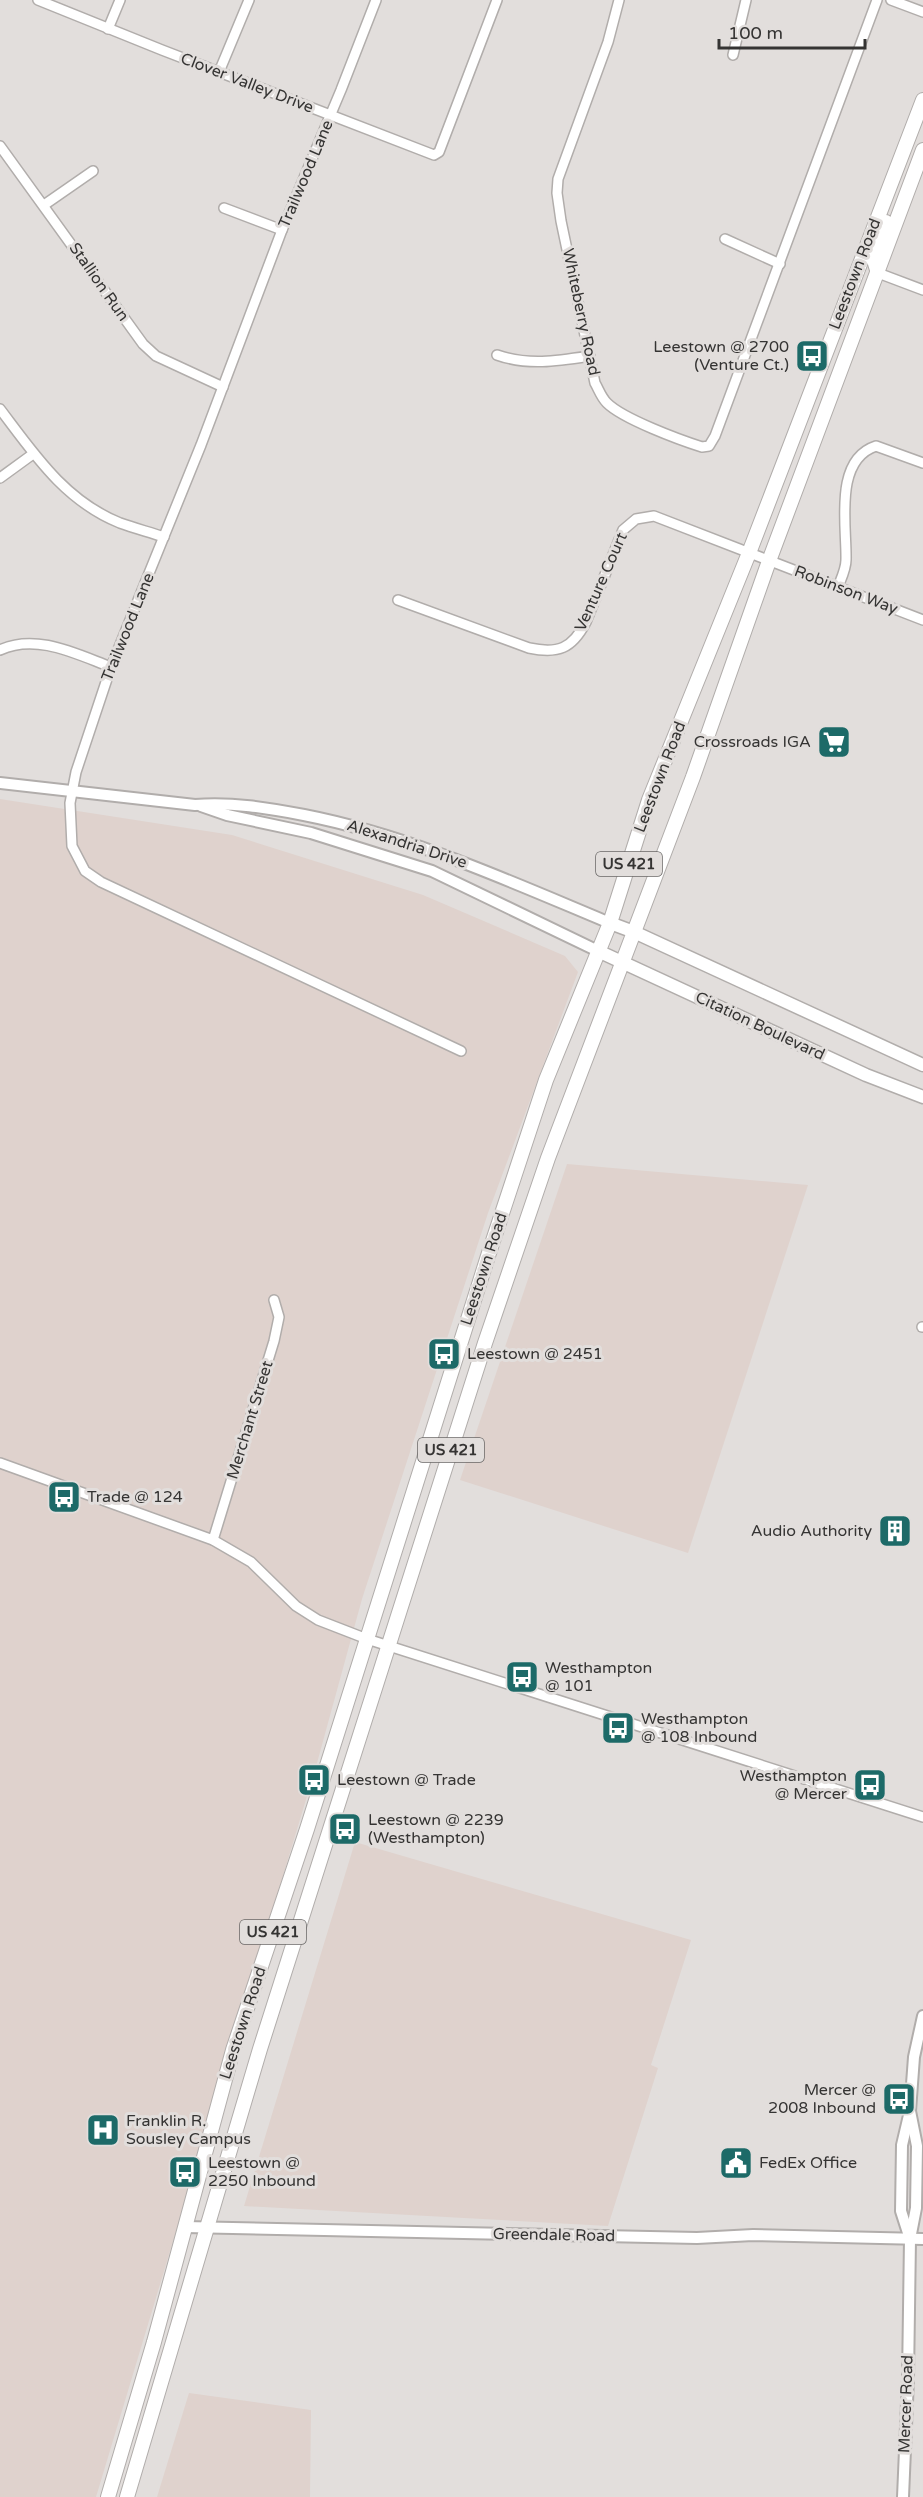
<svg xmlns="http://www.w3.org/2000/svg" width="923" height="2497" font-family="'Varela Round',sans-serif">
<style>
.built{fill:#dfd2cd}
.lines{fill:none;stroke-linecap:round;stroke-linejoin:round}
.minor-casing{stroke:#b1adab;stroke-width:12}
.tertiary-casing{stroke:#b1adab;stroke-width:14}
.secondary-casing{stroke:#b1adab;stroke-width:15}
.primary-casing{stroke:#b1adab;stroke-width:16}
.minor{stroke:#fff;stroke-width:9}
.tertiary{stroke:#fff;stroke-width:10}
.secondary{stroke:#fff;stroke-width:12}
.primary{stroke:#fff;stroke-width:14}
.labels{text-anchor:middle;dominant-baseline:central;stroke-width:6;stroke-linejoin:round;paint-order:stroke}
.shield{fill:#e2dedc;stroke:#696766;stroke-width:1.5}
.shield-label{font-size:15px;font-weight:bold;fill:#353433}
.street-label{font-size:16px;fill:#353433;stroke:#e2dedc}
.poi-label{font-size:16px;fill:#353433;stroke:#e2dedc;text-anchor:start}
</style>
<rect width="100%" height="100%" fill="#e2dedc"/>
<g class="built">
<polygon points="0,799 232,835 423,895 565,956 578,972 488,1213 362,1599 317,1763 96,2497 0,2497"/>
<polygon points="567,1164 808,1185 688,1553 460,1480"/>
<polygon points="355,1842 691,1940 651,2065 658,2068 608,2226 244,2206"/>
<polygon points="189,2393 311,2410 310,2497 157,2497"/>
</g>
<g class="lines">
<defs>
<g id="minor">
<polyline points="38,0 162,50 434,155 439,152 497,0"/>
<polyline points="376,0 341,90 282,230 201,445 111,667 76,772 70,803 72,846 85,871 101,882 461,1051"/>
<path d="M619,0l-11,42 -50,137 -1,14 4,28 34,162c4,7 6,14 12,20 16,16 73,37 95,44l7,-1 6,-10 162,-436"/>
<polyline points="891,0 923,12"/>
<polyline points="108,29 120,0"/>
<polyline points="733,55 746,0"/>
<polyline points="219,72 249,0"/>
<polyline points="0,146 143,344 156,356 223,387"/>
<polyline points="44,205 93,171"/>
<polyline points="224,208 282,230"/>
<polyline points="725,239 780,264"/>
<polyline points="878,273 923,290"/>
<path d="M497,355c31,11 61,6 93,1"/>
<path d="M0,409c34,45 65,92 120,114 14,5 29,9 44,14"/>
<polyline points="0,478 33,454"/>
<path d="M838,587c3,-8 8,-18 8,-27 1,-33 -13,-100 30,-114l47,17"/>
<path d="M398,600l131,48c29,6 43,1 57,-26l37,-92 13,-11 18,-3 269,104"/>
<path d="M0,650c36,-17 76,4 111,17"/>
<polyline points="922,1327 923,1327"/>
<polyline points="0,1463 213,1540 251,1562 296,1606 318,1620 367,1639 923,1817"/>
<polyline points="213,1540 274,1341 279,1317 274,1300"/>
</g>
<g id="tertiary">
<path d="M0,783l195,22c37,-3 72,3 109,10 107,21 205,66 306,108"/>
<polyline points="201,806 227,815 311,833 432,871 598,951"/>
<polyline points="185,2227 697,2238 753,2235 923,2239"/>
<polyline points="909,2236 901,2211 902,2145 910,2111 914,2057 923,2016"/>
<polyline points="903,2497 908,2379 910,2239 916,2208 917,2146 910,2111"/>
</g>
<g id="secondary">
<polyline points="610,923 634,932 923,1065"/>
<polyline points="598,951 866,1075 923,1097"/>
</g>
<g id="primary">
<polyline points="878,273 873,257 886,222"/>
<polyline points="108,2497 154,2342 233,2050 307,1829 488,1256 546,1080 610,923 649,800 749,553 923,100"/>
<polyline points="127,2497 260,2049 485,1343 548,1158 693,777 769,561 923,150"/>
</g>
</defs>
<use href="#minor" class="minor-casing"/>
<use href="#tertiary" class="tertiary-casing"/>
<use href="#secondary" class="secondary-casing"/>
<use href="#primary" class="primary-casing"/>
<use href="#minor" class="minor"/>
<use href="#tertiary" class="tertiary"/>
<use href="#secondary" class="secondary"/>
<use href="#primary" class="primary"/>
</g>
<defs>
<symbol id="bus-square" viewBox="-11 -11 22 22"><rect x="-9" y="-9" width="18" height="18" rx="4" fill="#1d6a68" stroke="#e2dedc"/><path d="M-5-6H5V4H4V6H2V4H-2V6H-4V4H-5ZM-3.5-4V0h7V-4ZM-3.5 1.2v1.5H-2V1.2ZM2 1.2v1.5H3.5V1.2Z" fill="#fff"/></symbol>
<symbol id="supermarket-square" viewBox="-11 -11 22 22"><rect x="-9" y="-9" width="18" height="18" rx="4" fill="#1d6a68" stroke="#e2dedc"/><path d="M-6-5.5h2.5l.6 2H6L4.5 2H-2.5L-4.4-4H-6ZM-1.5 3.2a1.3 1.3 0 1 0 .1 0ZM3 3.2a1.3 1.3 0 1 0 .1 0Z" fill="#fff"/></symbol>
<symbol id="building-square" viewBox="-11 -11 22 22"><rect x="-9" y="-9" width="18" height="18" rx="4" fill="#1d6a68" stroke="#e2dedc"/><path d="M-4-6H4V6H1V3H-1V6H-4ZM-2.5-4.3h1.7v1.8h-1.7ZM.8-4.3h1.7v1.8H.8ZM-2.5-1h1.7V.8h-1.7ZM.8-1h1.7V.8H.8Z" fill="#fff"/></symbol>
<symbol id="hospital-square" viewBox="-11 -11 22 22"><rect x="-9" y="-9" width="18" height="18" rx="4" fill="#1d6a68" stroke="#e2dedc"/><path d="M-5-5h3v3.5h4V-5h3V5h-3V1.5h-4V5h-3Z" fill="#fff"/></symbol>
<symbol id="civic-square" viewBox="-11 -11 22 22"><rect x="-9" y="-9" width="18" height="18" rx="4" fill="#1d6a68" stroke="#e2dedc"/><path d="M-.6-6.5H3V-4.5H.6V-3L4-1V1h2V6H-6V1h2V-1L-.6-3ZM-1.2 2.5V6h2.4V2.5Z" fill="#fff"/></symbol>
</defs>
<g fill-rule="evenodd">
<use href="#bus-square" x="793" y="337" width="38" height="38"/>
<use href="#supermarket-square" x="815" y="723" width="38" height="38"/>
<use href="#bus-square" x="425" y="1335" width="38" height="38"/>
<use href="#bus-square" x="45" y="1478" width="38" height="38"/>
<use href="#building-square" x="876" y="1512" width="38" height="38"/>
<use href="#bus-square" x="503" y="1658" width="38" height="38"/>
<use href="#bus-square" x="599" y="1709" width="38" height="38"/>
<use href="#bus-square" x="295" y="1761" width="38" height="38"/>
<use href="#bus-square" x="851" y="1766" width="38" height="38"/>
<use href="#bus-square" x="326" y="1810" width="38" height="38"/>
<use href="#bus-square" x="880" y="2080" width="38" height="38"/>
<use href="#hospital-square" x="84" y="2111" width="38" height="38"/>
<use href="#civic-square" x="717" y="2144" width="38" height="38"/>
<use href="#bus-square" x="166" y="2153" width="38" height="38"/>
</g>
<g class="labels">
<g class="shield">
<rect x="596" y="852" width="66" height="24" rx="4.5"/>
<rect x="418" y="1438" width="66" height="24" rx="4.5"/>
<rect x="240" y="1920" width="66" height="24" rx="4.5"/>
</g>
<g class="shield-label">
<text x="629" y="864">US 421</text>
<text x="451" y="1450">US 421</text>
<text x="273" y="1932">US 421</text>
</g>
<g class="street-label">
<text transform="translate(247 83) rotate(21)">Clover Valley Drive</text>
<text transform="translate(306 174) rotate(-67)">Trailwood Lane</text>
<text transform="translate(855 274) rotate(-69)">Leestown Road</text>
<text transform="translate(99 282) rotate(55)">Stallion Run</text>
<text transform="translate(581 312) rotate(78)">Whiteberry Road</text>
<text transform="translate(601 582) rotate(-66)">Venture Court</text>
<text transform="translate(846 590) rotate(21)">Robinson Way</text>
<text transform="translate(128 627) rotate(-68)">Trailwood Lane</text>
<text transform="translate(660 777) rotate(-69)">Leestown Road</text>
<text transform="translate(407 844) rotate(18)">Alexandria Drive</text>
<text transform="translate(760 1026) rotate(25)">Citation Boulevard</text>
<text transform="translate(484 1269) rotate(-72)">Leestown Road</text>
<text transform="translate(250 1420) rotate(-73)">Merchant Street</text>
<text transform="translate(243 2023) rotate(-72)">Leestown Road</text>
<text transform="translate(554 2235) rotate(1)">Greendale Road</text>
<text transform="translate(906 2404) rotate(-88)">Mercer Road</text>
</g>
<g class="poi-label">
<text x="789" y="347" text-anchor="end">Leestown @ 2700<tspan x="789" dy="18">(Venture Ct.)</tspan></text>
<text x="811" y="742" text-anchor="end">Crossroads IGA</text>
<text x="467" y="1354">Leestown @ 2451</text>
<text x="87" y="1497">Trade @ 124</text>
<text x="872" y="1531" text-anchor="end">Audio Authority</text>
<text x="545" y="1668">Westhampton<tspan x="545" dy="18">@ 101</tspan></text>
<text x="641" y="1719">Westhampton<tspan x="641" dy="18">@ 108 Inbound</tspan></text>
<text x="847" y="1776" text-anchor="end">Westhampton<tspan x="847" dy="18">@ Mercer</tspan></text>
<text x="337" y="1780">Leestown @ Trade</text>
<text x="368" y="1820">Leestown @ 2239<tspan x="368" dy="18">(Westhampton)</tspan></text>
<text x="876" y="2090" text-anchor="end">Mercer @<tspan x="876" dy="18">2008 Inbound</tspan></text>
<text x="126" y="2121">Franklin R.<tspan x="126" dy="18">Sousley Campus</tspan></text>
<text x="208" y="2163">Leestown @<tspan x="208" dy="18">2250 Inbound</tspan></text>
<text x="759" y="2163">FedEx Office</text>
</g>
</g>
<path d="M719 39v9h146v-9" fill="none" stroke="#353433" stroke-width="3"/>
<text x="728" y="39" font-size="18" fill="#353433" stroke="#e2dedc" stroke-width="4.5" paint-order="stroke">100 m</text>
</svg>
